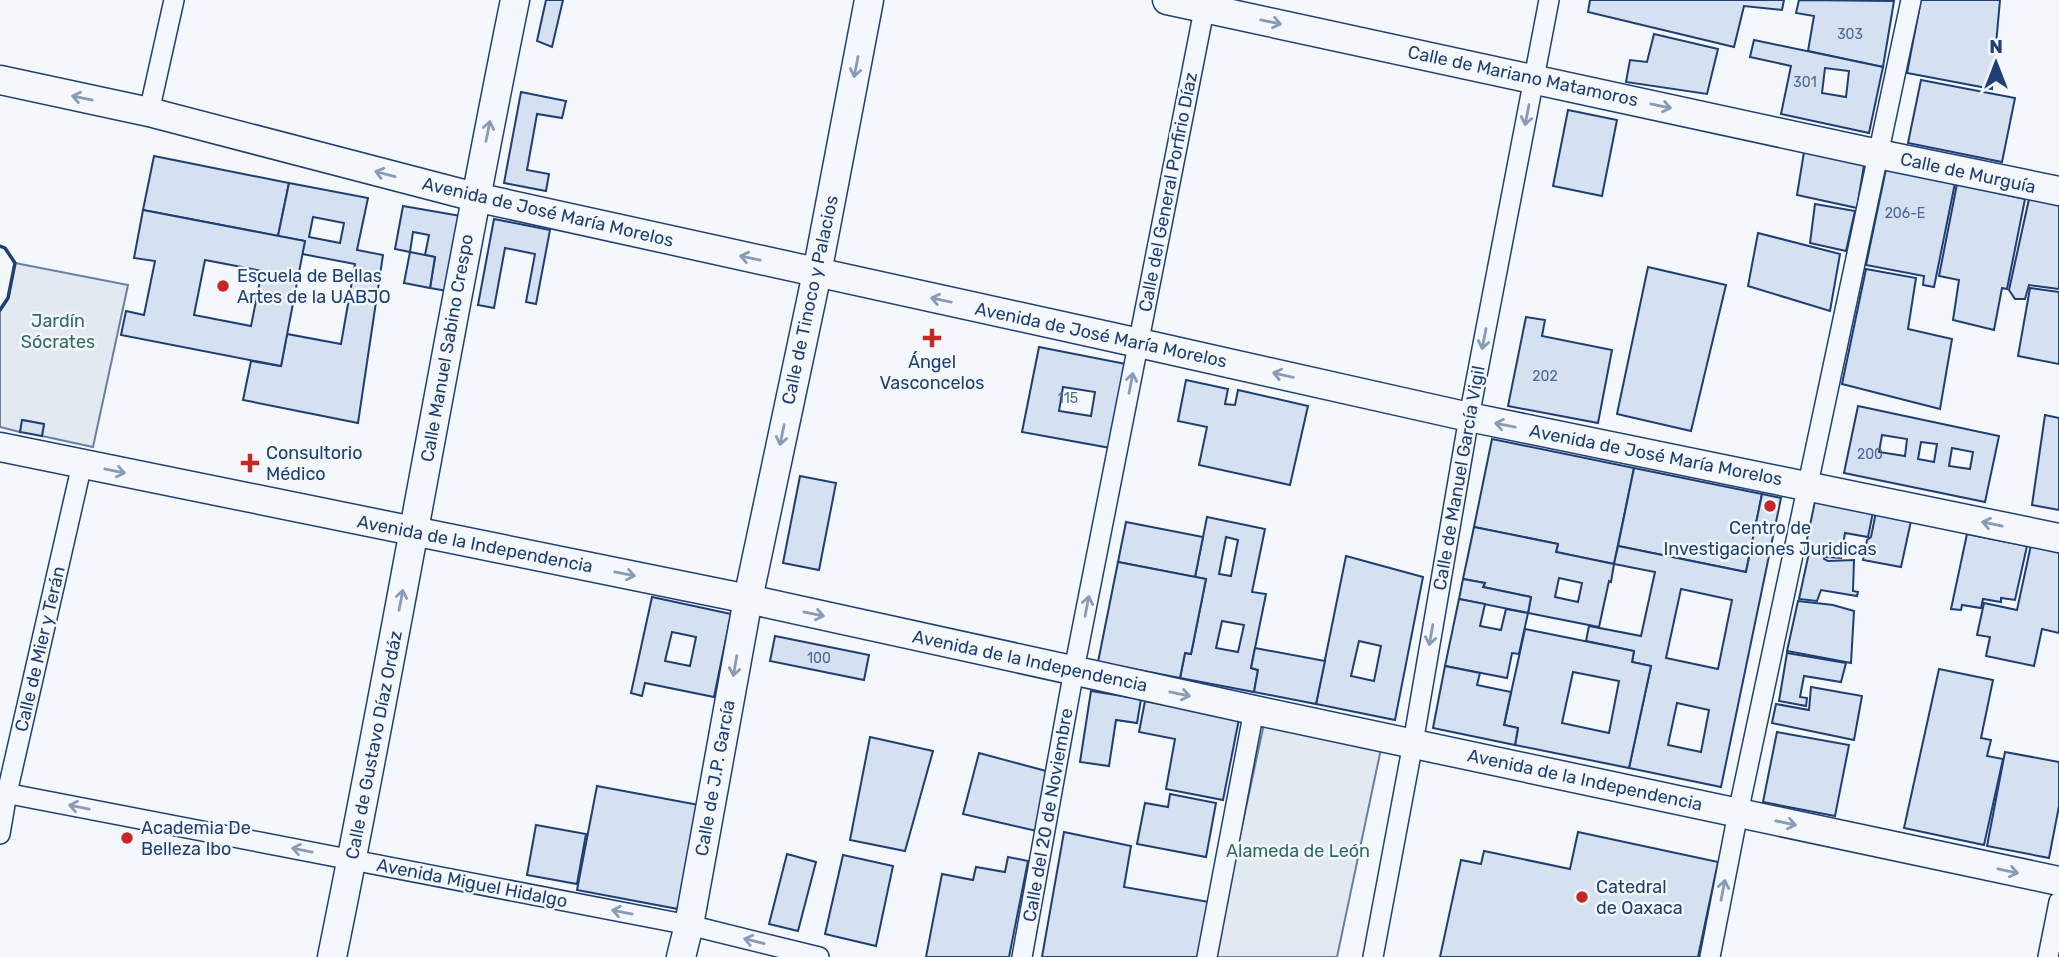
<svg xmlns="http://www.w3.org/2000/svg" width="2059" height="957" font-family="Rubik,sans-serif">
<style>
.green{fill:#e3e9f0;stroke:#687fa3;stroke-width:2}
.building{fill:#d5e0f0;stroke:#1d3f73;stroke-width:2;fill-rule:evenodd}
.lines{fill:none;stroke-linecap:round;stroke-linejoin:round}
.street-casing{stroke:#1d3f73;stroke-width:22}
.secondary-casing{stroke:#1d3f73;stroke-width:31}
.street{stroke:#f4f7fb;stroke-width:19}
.secondary{stroke:#f4f7fb;stroke-width:28}
.wall{stroke:#1d3f73;stroke-width:3.5}
.oneway{stroke:#889bb7}
.poi-dot{fill:#c62828;stroke:#f4f7fb;stroke-width:2.5}
.labels{text-anchor:middle;dominant-baseline:central;stroke-width:5;stroke-linejoin:round;paint-order:stroke}
.number-label{font-size:14px;fill:#4b6792}
.street-label{font-size:18px;fill:#1d3f73;stroke:#f4f7fb}
.poi-label{font-size:18px;fill:#1d3f73;stroke:#f4f7fb;text-anchor:start}
.park-label{font-size:18px;fill:#2c6c60;stroke:#f4f7fb}
</style>
<rect width="100%" height="100%" fill="#f4f7fb"/>
<g class="green">
<polygon points="15,263 128,285 93,447 42,436 44,424 23,420 20,432 0,427 0,310 8,298"/>
<polygon points="1265,719 1382,744 1337,957 1214,957"/>
</g>
<g class="building">
<polygon points="546,0 563,0 552,47 537,41"/>
<polygon points="1590,0 1784,0 1782,10 1744,6 1734,47 1588,12"/>
<polygon points="1799,0 1894,1 1883,67 1808,51 1814,16 1796,13"/>
<polygon points="1921,0 2000,0 1992,89 1907,73"/>
<polygon points="1654,34 1718,49 1707,94 1626,82 1630,60 1647,62"/>
<path d="M1754,40l129,27 -14,66 -88,-19 10,-48 -41,-9zM1825,68l24,3 -3,26 -24,-4z"/>
<polygon points="1921,80 2015,98 2002,162 1908,143"/>
<polygon points="521,92 566,101 562,118 537,114 527,170 549,174 546,191 504,183"/>
<polygon points="1568,110 1617,120 1602,196 1553,186"/>
<polygon points="1804,152 1864,165 1857,208 1797,195"/>
<polygon points="154,156 289,183 278,236 143,210"/>
<polygon points="1886,169 1955,183 1934,287 1923,285 1924,276 1866,265"/>
<path d="M289,183l79,15 -11,52 26,5 -25,168 -115,-23 8,-39 30,5 6,-32 54,10 14,-80 -53,-10 3,-13 -27,-5zM313,217l31,6 -4,20 -31,-6z"/>
<polygon points="1957,184 2025,199 2007,289 2002,288 1994,330 1953,320 1959,280 1939,276"/>
<polygon points="2029,199 2059,205 2059,289 2029,285 2025,299 2015,299 2009,290"/>
<polygon points="1815,204 1855,211 1846,251 1810,243"/>
<polygon points="403,206 461,216 447,291 430,288 435,257 425,255 429,235 413,232 410,252 395,249"/>
<path d="M143,210l162,31 -24,125 -160,-31 5,-24 18,4 11,-54 -21,-3zM205,260l57,11 -11,55 -57,-11z"/>
<polygon points="494,219 550,230 536,304 526,302 535,254 505,248 494,308 478,305"/>
<polygon points="1758,233 1840,254 1830,311 1748,286"/>
<polygon points="410,252 435,257 430,288 404,283"/>
<polygon points="1648,267 1726,285 1691,431 1617,414"/>
<polygon points="1866,269 1916,278 1908,329 1952,339 1940,409 1842,384"/>
<polygon points="2030,288 2059,292 2059,364 2018,356"/>
<polygon points="1526,317 1545,320 1542,336 1612,350 1598,423 1508,406"/>
<path d="M1039,347l92,18 -15,84 -94,-17zM1063,387l32,5 -4,24 -32,-5z"/>
<polygon points="1186,380 1228,389 1225,404 1235,405 1238,390 1308,406 1290,485 1199,465 1207,427 1178,421"/>
<path d="M1858,406l141,30 -14,66 -141,-29zM1882,435l25,4 -2,17 -26,-4zM1921,442l16,2 -3,18 -16,-3zM1952,448l21,4 -3,17 -21,-3z"/>
<polygon points="2045,415 2059,418 2059,510 2032,505"/>
<polygon points="22,420 44,424 42,436 20,432"/>
<polygon points="1492,439 1634,468 1614,564 1556,552 1558,544 1474,527"/>
<polygon points="1634,468 1762,494 1746,572 1618,546"/>
<polygon points="800,476 836,483 819,570 783,563"/>
<path d="M1762,494l19,4 -60,289 -92,-19 22,-102 -19,-4 2,-11 -48,-10 3,-15 52,10 14,-64 -41,-8 4,-18 128,26zM1681,589l51,11 -14,69 -52,-11zM1677,703l32,7 -8,42 -33,-7z"/>
<polygon points="1815,501 1873,512 1868,537 1845,533 1841,558 1826,557 1827,548 1806,544"/>
<polygon points="1876,512 1911,521 1901,567 1863,560 1867,540 1871,537"/>
<path d="M1207,517l58,12 -13,63 14,2 -15,74 7,2 -4,22 -74,-14 5,-25 6,1 15,-75 -11,-2zM1226,537l12,3 -7,36 -12,-2zM1222,621l22,4 -6,27 -22,-4z"/>
<polygon points="1126,522 1203,537 1195,577 1118,562"/>
<path d="M1474,527l84,17 -2,8 58,12 -3,18 -2,-1 -10,46 -71,-14 3,-16 -48,-10 2,-4 -22,-4zM1559,578l23,5 -4,19 -23,-5z"/>
<polygon points="1967,534 2027,546 2015,600 2001,598 2001,602 1983,599 1981,608 1962,605 1961,610 1951,609"/>
<polygon points="2031,545 2059,551 2059,633 2042,629 2034,666 1986,656 1990,637 1977,635 1984,603 2017,610"/>
<polygon points="1810,548 1824,550 1824,559 1828,561 1854,560 1853,591 1858,592 1857,596 1821,590 1817,601 1799,599"/>
<path d="M1346,556l77,21 -28,143 -79,-16zM1359,641l22,5 -7,35 -23,-5z"/>
<polygon points="1118,562 1206,579 1191,654 1185,653 1180,678 1098,662"/>
<polygon points="1463,579 1485,583 1483,587 1531,597 1528,613 1459,599"/>
<path d="M652,597l79,17 -17,83 -69,-14 -3,13 -11,-3zM672,632l24,5 -6,29 -25,-5z"/>
<polygon points="1459,599 1485,604 1480,626 1501,630 1506,609 1528,613 1519,654 1512,653 1507,678 1445,666"/>
<polygon points="1798,601 1833,605 1854,611 1851,663 1787,651"/>
<path d="M1525,629l109,22 -2,11 19,4 -22,102 -114,-23 3,-17 -14,-3zM1573,672l46,9 -10,52 -47,-10z"/>
<polygon points="775,636 869,655 864,680 770,661"/>
<polygon points="1255,648 1325,661 1316,704 1254,692 1258,670 1251,668"/>
<polygon points="1787,653 1846,663 1841,682 1804,676 1800,697 1807,698 1806,706 1779,701"/>
<polygon points="1445,666 1480,673 1477,685 1511,692 1504,725 1518,728 1515,745 1433,728"/>
<polygon points="1939,669 1993,680 1981,738 1991,740 1987,756 2003,759 1984,845 1904,828"/>
<polygon points="1811,687 1862,696 1854,740 1772,723 1776,704 1809,710"/>
<polygon points="1091,691 1141,699 1137,723 1116,720 1109,766 1080,762"/>
<polygon points="1145,701 1239,719 1223,800 1166,789 1175,739 1139,732"/>
<polygon points="1777,732 1849,745 1835,816 1763,802"/>
<polygon points="870,737 933,751 905,851 850,840"/>
<polygon points="2005,752 2059,762 2059,806 2049,858 1987,846"/>
<polygon points="979,753 1050,772 1041,832 963,814"/>
<polygon points="597,786 699,805 678,909 577,890"/>
<polygon points="1170,794 1216,803 1206,857 1137,844 1145,803 1168,807"/>
<polygon points="536,825 586,834 577,884 527,875"/>
<polygon points="1064,832 1131,846 1124,887 1209,902 1198,957 1042,957"/>
<polygon points="1578,832 1718,862 1698,957 1440,957 1461,860 1481,864 1484,851 1570,869"/>
<polygon points="787,854 816,862 798,931 769,924"/>
<polygon points="843,855 893,866 876,946 825,934"/>
<polygon points="1008,857 1028,861 1009,957 926,957 942,874 973,880 976,867 1005,872"/>
</g>
<g class="lines">
<defs>
<g id="street">
<polyline points="149,112 174,0"/>
<polyline points="0,792 689,925 819,957"/>
<polyline points="0,834 7,793 82,464"/>
<polyline points="1022,957 1074,670 1206,0"/>
<polyline points="1207,957 1254,710"/>
<polyline points="1373,957 1413,743 1469,417 1549,0"/>
<polyline points="1710,957 1738,813 1911,0"/>
<polyline points="2048,957 2059,902"/>
</g>
<g id="secondary">
<polyline points="1167,0 1878,154 2059,191"/>
<polyline points="0,80 149,112 475,197 1139,343 1469,417 2059,538"/>
<polyline points="0,447 748,599 1254,710 2059,881"/>
<path d="M332,957c65,-318 118,-639 183,-957"/>
<polyline points="681,957 689,925 748,599 817,273 869,0"/>
</g>
</defs>
<use href="#street" class="street-casing"/>
<use href="#secondary" class="secondary-casing"/>
<use href="#street" class="street"/>
<use href="#secondary" class="secondary"/>
<polyline class="wall" points="0,246 5,248 15,263 8,298 0,310"/>
</g>
<defs><path id="oneway-shaft" d="M-6 0H5M1.5-3L5.5 0L1.5 3" fill="none" stroke-width="1.6" stroke-linecap="round" stroke-linejoin="round" transform="scale(1.75)"/></defs>
<g class="oneway">
<use href="#oneway-shaft" transform="translate(1271 22) rotate(12)"/>
<use href="#oneway-shaft" transform="translate(856 67) rotate(101)"/>
<use href="#oneway-shaft" transform="translate(82 98) rotate(-168)"/>
<use href="#oneway-shaft" transform="translate(1661 106) rotate(12)"/>
<use href="#oneway-shaft" transform="translate(1527 115) rotate(101)"/>
<use href="#oneway-shaft" transform="translate(488 131) rotate(-79)"/>
<use href="#oneway-shaft" transform="translate(385 174) rotate(-165)"/>
<use href="#oneway-shaft" transform="translate(750 258) rotate(-168)"/>
<use href="#oneway-shaft" transform="translate(941 300) rotate(-168)"/>
<use href="#oneway-shaft" transform="translate(1484 339) rotate(101)"/>
<use href="#oneway-shaft" transform="translate(1283 375) rotate(-167)"/>
<use href="#oneway-shaft" transform="translate(1131 383) rotate(-79)"/>
<use href="#oneway-shaft" transform="translate(1505 425) rotate(-169)"/>
<use href="#oneway-shaft" transform="translate(782 435) rotate(102)"/>
<use href="#oneway-shaft" transform="translate(115 471) rotate(12)"/>
<use href="#oneway-shaft" transform="translate(1992 524) rotate(-168)"/>
<use href="#oneway-shaft" transform="translate(625 574) rotate(11)"/>
<use href="#oneway-shaft" transform="translate(401 600) rotate(-79)"/>
<use href="#oneway-shaft" transform="translate(1087 606) rotate(-79)"/>
<use href="#oneway-shaft" transform="translate(814 614) rotate(12)"/>
<use href="#oneway-shaft" transform="translate(1431 635) rotate(100)"/>
<use href="#oneway-shaft" transform="translate(735 666) rotate(100)"/>
<use href="#oneway-shaft" transform="translate(1180 694) rotate(12)"/>
<use href="#oneway-shaft" transform="translate(79 807) rotate(-169)"/>
<use href="#oneway-shaft" transform="translate(1786 823) rotate(12)"/>
<use href="#oneway-shaft" transform="translate(302 850) rotate(-169)"/>
<use href="#oneway-shaft" transform="translate(2008 871) rotate(12)"/>
<use href="#oneway-shaft" transform="translate(1723 890) rotate(-79)"/>
<use href="#oneway-shaft" transform="translate(622 912) rotate(-169)"/>
<use href="#oneway-shaft" transform="translate(754 941) rotate(-166)"/>
</g>
<g class="poi-dot">
<circle cx="223" cy="286" r="7"/>
<path d="M928.5 327.5h7v7h7v7h-7v7h-7v-7h-7v-7h7z"/>
<path d="M246.5 452.5h7v7h7v7h-7v7h-7v-7h-7v-7h7z"/>
<circle cx="1770" cy="506" r="7"/>
<circle cx="127" cy="838" r="7"/>
<circle cx="1582" cy="897" r="7"/>
</g>
<g class="labels">
<g class="number-label">
<text x="1850" y="34">303</text>
<text x="1805" y="82">301</text>
<text x="1905" y="213">206-E</text>
<text x="1545" y="376">202</text>
<text x="1068" y="398">115</text>
<text x="1870" y="454">200</text>
<text x="819" y="658">100</text>
</g>
<g class="street-label">
<text transform="translate(1523 76) rotate(12)">Calle de Mariano Matamoros</text>
<text transform="translate(1968 173) rotate(12)">Calle de Murguía</text>
<text transform="translate(1168 192) rotate(-79)">Calle del General Porfirio Díaz</text>
<text transform="translate(548 212) rotate(13)">Avenida de José María Morelos</text>
<text transform="translate(810 300) rotate(-78)">Calle de Tinoco y Palacios</text>
<text transform="translate(1101 335) rotate(12)">Avenida de José María Morelos</text>
<text transform="translate(447 348) rotate(-80)">Calle Manuel Sabino Crespo</text>
<text transform="translate(1656 455) rotate(11)">Avenida de José María Morelos</text>
<text transform="translate(1459 478) rotate(-80)">Calle de Manuel García Vigil</text>
<text transform="translate(475 544) rotate(11)">Avenida de la Independencia</text>
<text transform="translate(40 649) rotate(-77)">Calle de Mier y Terán</text>
<text transform="translate(1030 661) rotate(12)">Avenida de la Independencia</text>
<text transform="translate(374 745) rotate(-79)">Calle de Gustavo Díaz Ordáz</text>
<text transform="translate(715 778) rotate(-80)">Calle de J.P. García</text>
<text transform="translate(1585 780) rotate(12)">Avenida de la Independencia</text>
<text transform="translate(1048 815) rotate(-80)">Calle del 20 de Noviembre</text>
<text transform="translate(472 883) rotate(11)">Avenida Miguel Hidalgo</text>
</g>
<g class="poi-label">
<text x="237" y="276">Escuela de Bellas<tspan x="237" dy="21">Artes de la UABJO</tspan></text>
<text x="932" y="362" text-anchor="middle">Ángel<tspan x="932" dy="21">Vasconcelos</tspan></text>
<text x="266" y="453">Consultorio<tspan x="266" dy="21">Médico</tspan></text>
<text x="1770" y="528" text-anchor="middle">Centro de<tspan x="1770" dy="21">Investigaciones Juridicas</tspan></text>
<text x="141" y="828">Academia De<tspan x="141" dy="21">Belleza Ibo</tspan></text>
<text x="1596" y="887">Catedral<tspan x="1596" dy="21">de Oaxaca</tspan></text>
</g>
<g class="park-label">
<text x="58" y="321">Jardín<tspan x="58" dy="21">Sócrates</tspan></text>
<text x="1298" y="851">Alameda de León</text>
</g>
</g>
<g transform="translate(1996 63)" stroke="#f4f7fb" stroke-width="5" paint-order="stroke">
<path d="M0-5L12 26L0 18L-12 26Z" fill="#1d3f73"/>
<text y="-10" font-size="19" font-weight="bold" text-anchor="middle" fill="#1d3f73">N</text>
</g>
</svg>
